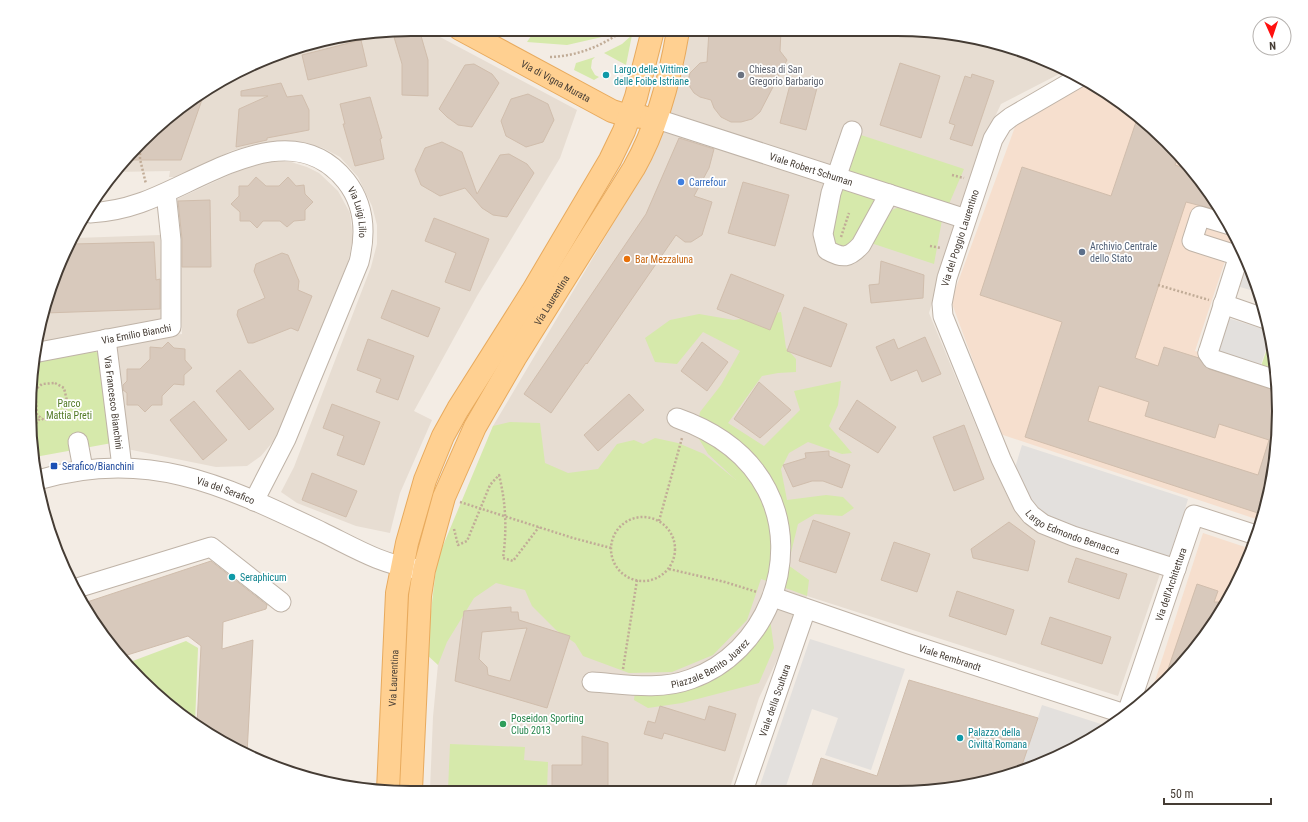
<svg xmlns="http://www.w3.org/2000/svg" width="1308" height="822" font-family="'Roboto Condensed',sans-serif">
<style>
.residential{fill:#e7ddd2}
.commercial{fill:#f6dfce}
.green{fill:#d6e9ab}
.parking{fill:#e3e0dd}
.building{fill:#d8c9bc;stroke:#d0bdac;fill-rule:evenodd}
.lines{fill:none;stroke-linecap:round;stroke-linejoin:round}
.minor-casing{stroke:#bfb3a7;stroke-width:21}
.major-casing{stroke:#e8aa5d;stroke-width:24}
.path{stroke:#c1ac97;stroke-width:2.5;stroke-dasharray:2 2;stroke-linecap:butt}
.minor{stroke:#fff;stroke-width:19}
.major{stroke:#ffd091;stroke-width:22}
.culture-dot{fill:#0f9aa8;stroke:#fff;stroke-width:1.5}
.worship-dot{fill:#6b7280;stroke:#fff;stroke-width:1.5}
.shop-dot{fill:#3f7fe0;stroke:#fff;stroke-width:1.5}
.service-dot{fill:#5c6f8a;stroke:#fff;stroke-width:1.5}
.food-dot{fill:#e8710a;stroke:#fff;stroke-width:1.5}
.transit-dot{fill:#1a4fb4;stroke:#fff;stroke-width:1.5}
.leisure-dot{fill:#2e9e5b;stroke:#fff;stroke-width:1.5}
.labels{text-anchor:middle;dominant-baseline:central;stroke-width:3.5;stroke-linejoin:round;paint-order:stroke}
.culture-label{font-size:10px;fill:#0d838f;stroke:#fff;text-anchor:start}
.worship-label{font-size:10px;fill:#5b616d;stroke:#fff;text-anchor:start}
.street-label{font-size:10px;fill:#453c34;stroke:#fff}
.shop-label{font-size:10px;fill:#366cbe;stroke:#fff;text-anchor:start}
.service-label{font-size:10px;fill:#4e5e75;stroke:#fff;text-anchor:start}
.food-label{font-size:10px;fill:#c56008;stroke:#fff;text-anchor:start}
.park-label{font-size:10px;fill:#517925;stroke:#fff}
.transit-label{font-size:10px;fill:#164399;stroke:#fff;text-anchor:start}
.leisure-label{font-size:10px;fill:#27864d;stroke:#fff;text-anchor:start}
.rim{fill:none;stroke:#453c34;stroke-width:2}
</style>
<rect width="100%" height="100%" fill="#f3ece4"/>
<g class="residential">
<polygon points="411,29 425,29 577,110 560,158 477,296 414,411 432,420 400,493 390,533 356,526 297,503 281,492 294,467 371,267 377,244 377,225 372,206 358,177 340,157 323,148 293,141 253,145 231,151 178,177 169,177 170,171 114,172 199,94 288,49"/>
<polygon points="677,31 947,32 1043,58 1065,71 1001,104 977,155 929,313 991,462 1014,510 1025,520 1161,571 1118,696 807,596 759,698 729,791 430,790 433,717 440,643 493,426 654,155"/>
<polygon points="275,160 291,162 307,167 319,173 338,191 350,213 353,240 348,262 276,438 261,456 247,466 216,467 127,449 115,343 182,334 175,200 251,165"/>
<polygon points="160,235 163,321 40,344 49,288 76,238"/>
</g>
<g class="commercial">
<polygon points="1083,81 1130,108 1184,159 1228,220 1236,237 1233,237 1195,351 1276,377 1278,436 1266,510 1262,521 1000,434 951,301 1019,116"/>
<polygon points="1203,533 1251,549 1240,580 1200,644 1151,693"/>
</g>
<g class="green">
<polygon points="535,30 595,30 602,37 567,45 527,42"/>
<polygon points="632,35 626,65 604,53 622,44"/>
<polygon points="595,57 592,60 591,68 595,75 599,77 594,80 574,70 576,63"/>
<polygon points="861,135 964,169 949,204 850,171 848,165"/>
<polygon points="842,188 876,200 875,204 848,246 840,249 830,238 839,190"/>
<polygon points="899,207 942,220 934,264 871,243 892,210"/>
<polygon points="781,312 786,348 796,359 796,372 778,373 762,376 728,423 764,446 800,410 794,391 841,381 838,405 829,426 852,453 842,454 808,442 789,453 781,469 787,500 826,495 843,497 854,508 842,516 815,514 798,524 788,565 809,580 807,596 761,579 747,620 713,655 672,672 629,673 583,656 575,643 556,630 532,606 525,590 496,583 474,598 447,642 438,665 426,654 437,560 493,426 510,422 540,423 545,463 568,473 598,469 617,444 634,440 643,444 655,438 678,443 704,454 736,480 708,454 696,434 700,412 721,385 740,351 703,332 677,364 655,362 645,338 670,320 699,314 734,320"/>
<polygon points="1269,343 1272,343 1276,361 1276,374 1260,369"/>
<polygon points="82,351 95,351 102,356 112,443 35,457 29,411 37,360"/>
<polygon points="770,619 774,648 759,683 682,703 648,708 634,700 636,682 677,682"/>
<polygon points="186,641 198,648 195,723 178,714 130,662"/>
<polygon points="450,744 525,747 524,760 548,762 547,791 448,790"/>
</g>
<g class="parking">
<polygon points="1246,260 1259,288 1260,293 1237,286"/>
<polygon points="1225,317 1269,331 1270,337 1259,370 1217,356"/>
<polygon points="1022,445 1188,499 1170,560 1044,520 1014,471"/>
<polygon points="810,639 905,669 871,770 825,755 838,718 812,709 784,792 758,791"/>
<polygon points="1042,705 1104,725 1102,731 1066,754 1020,771"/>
</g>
<g class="building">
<polygon points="419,29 428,60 428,96 402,95 402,64 394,37"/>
<polygon points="709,31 781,31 780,51 787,60 760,112 752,119 741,122 731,122 721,117 714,108 711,100 700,97 694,93 690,87 688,80 690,73 700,63 707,62"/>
<polygon points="361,40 367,66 308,80 302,55"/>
<polygon points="900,63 940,76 921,138 880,125"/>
<polygon points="474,64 492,74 499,83 472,127 458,125 447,117 439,109 465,65"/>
<polygon points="972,74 994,81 972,146 950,139 955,125 949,123 965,76 971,78"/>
<polygon points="792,77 818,84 806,130 780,123"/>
<polygon points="281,83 287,97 302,95 309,110 309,130 267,138 267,140 236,147 239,109 268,96 241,96 241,91"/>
<polygon points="205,91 181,160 128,160 162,128 167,128 169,121 199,94"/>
<polygon points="528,94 548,104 554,120 543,142 526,147 506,136 501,121 511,99"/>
<polygon points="370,97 382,138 380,139 384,159 355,166 343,124 345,124 340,104"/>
<path d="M1138,116l41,38 -4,11 18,6 28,40 -35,-9 -51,156 23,8 6,-19 35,11 10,11 68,22 1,45 -14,79 -239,-78 37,-115 -82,-27 42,-128 89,29zM1099,386l50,16 -4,14 70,22 4,-14 50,16 -11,35 -170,-54z"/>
<polygon points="679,138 714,149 709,168 694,196 712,202 702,235 691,242 685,242 676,235 587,364 586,363 551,413 524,394 646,214"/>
<polygon points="442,142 462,152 477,194 500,155 509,154 527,164 534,173 507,217 493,215 482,208 465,188 440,196 421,185 415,170 425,148"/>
<polygon points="256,177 266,186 279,186 288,177 296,186 304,185 305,194 313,202 305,210 305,220 294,221 287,227 280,221 263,221 257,228 250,221 240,221 240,212 231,204 239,196 239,186 248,186"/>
<polygon points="743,182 789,195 775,246 728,233"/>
<polygon points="210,200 211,267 182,267 182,239 178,201"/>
<polygon points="434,218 489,239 470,291 445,282 456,253 425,241"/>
<polygon points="154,242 156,280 160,279 160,309 45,313 49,288 73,244"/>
<polygon points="282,253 288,255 299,281 298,290 312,296 298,331 291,328 253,343 248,343 237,315 238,310 265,298 254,271 256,264"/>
<polygon points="881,261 924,275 923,298 871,303 869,285 879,284"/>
<polygon points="731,274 784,295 770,330 717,309"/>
<polygon points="392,290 440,308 428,337 381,318"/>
<polygon points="804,307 847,324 831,367 787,351"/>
<polygon points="925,337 941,374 922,382 917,370 891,381 876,347 894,339 898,349"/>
<polygon points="368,339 414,356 398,400 376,392 381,379 357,370"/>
<polygon points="168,342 174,348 185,349 185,360 192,368 184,375 184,385 174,384 162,396 162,405 152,405 145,412 138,405 127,405 127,393 123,390 123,385 127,381 127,369 140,369 150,359 150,347 162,348"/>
<polygon points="702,342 728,362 707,391 681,371"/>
<polygon points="240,370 274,409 249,430 216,391"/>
<polygon points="759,382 791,410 760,438 734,419"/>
<polygon points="629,394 644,410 598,451 584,435"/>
<polygon points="857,400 896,427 878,453 839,429"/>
<polygon points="194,401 227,440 203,460 170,420"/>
<polygon points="332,404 380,422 364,465 337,455 344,436 323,428"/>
<polygon points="964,425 984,479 954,491 933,437"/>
<polygon points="829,451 829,456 850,465 842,488 823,481 812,481 793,487 783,465 806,458 805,453"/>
<polygon points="312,473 357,491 346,517 302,500"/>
<polygon points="813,520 850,533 836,573 799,561"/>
<polygon points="1009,522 1035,541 1028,571 973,558 971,549"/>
<polygon points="894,542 930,554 917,592 881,580"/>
<polygon points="1076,558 1127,574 1119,599 1068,582"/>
<polygon points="211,561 267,605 266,609 223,622 222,649 253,640 247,754 197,725 201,646 188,636 124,656 93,623 84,603"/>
<polygon points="1197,584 1218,591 1214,602 1226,602 1200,644 1165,678"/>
<polygon points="957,591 1014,610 1006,635 949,616"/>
<path d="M511,607v5h7l1,8 51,16 -23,72 -92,-27 9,-70zM527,628l-17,53 -22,-6 -1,-8 -8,-8 3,-27z"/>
<polygon points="1050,617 1111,637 1102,664 1041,644"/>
<polygon points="909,680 1038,718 1020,771 996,780 922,792 810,792 821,758 877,776"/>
<polygon points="660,706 705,720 709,706 736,714 725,751 664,733 662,739 644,734 648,721 655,723"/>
<polygon points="582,736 608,743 608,791 552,791 552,765 582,765"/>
</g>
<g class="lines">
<defs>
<g id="minor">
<path id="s1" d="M1078,78l-67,39 -9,7 -9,15 -46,139 -5,26 1,12 58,143 22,46 8,10 12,9 30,12 103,33"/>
<path id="s2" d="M657,119l309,100"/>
<path d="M852,131l-21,62 -8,41 4,16c16,9 22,8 34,-5l28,-51"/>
<path id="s3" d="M90,213c17,-1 33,-4 50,-10 62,-21 150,-92 206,-22 19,24 20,53 13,81l-73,177 -32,62"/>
<polyline points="1230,225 1200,216 1192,241 1239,256"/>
<polyline points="1223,304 1266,319"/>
<path id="s4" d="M106,339l16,128"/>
<path id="s5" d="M39,352l132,-25v-87l-5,-47"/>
<polyline points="1208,353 1241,249"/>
<polyline points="1208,353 1212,359 1276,380"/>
<polyline points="78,442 83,469"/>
<path id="s6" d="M38,480c110,-33 187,6 284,52 31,15 60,33 95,37"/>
<polyline points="77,588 211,547 281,602"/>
<path id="s7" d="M773,597l136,47 219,71"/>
<path id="s8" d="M592,682c32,2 67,9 99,-3 74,-26 112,-119 76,-189 -19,-37 -53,-59 -90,-72"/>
<path id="s9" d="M1126,716l68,-201 62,20"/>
<path id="s10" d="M743,791l63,-182"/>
</g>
<g id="major">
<path id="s11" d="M460,29l152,82 13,4 18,2"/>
<path id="s12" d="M388,790l9,-197 10,-50 18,-63 18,-44 15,-27 74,-117 78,-132 14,-29 12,-34 17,-67"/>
<path id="s13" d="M411,790l9,-194 4,-26 20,-73 31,-70 40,-69 119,-190c24,-42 36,-90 44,-137"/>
</g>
</defs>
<use href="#minor" class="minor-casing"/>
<use href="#major" class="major-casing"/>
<g class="path">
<path d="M550,57c28,-1 52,-11 74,-27"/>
<polyline points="140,149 140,159 146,184"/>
<polyline points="952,175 964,178"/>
<polyline points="841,237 849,213"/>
<polyline points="930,246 941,248"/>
<polyline points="1158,285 1209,300"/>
<polygon points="55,383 64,388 68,405 62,417 44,420 37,415 35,390 42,384"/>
<polyline points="31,430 41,417"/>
<polyline points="460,502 573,538 611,548"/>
<circle cx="643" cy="549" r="32"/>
<polyline points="659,521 682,438"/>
<path d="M454,529l4,16 9,-4 23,-56 9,-10c7,28 8,55 4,83l10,3 26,-34"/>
<polyline points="669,569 725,582 757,592"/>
<polyline points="623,669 637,580"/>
</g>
<use href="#minor" class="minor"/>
<use href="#major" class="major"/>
</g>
<g class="culture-dot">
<circle cx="606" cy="75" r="4"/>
<circle cx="232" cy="577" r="4"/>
<circle cx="960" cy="738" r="4"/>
</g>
<circle class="worship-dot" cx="741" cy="75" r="4"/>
<circle class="shop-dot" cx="681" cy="182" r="4"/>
<circle class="service-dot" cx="1082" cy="252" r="4"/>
<circle class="food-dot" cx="627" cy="259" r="4"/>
<rect class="transit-dot" x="50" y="462" width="8" height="8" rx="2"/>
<circle class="leisure-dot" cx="503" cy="724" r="4"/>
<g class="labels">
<g class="culture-label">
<text x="614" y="69">Largo delle Vittime<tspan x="614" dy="12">delle Foibe Istriane</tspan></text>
<text x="240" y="577">Seraphicum</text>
<text x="968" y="732">Palazzo della<tspan x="968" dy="12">Civiltà Romana</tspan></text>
</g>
<g class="worship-label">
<text x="749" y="69">Chiesa di San<tspan x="749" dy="12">Gregorio Barbarigo</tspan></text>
</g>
<g class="street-label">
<text stroke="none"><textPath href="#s11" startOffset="109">Via di Vigna Murata</textPath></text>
<text stroke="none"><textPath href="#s2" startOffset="162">Viale Robert Schuman</textPath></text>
<text stroke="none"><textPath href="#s3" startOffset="311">Via Luigi Lilio</textPath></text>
<text transform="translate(960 238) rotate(-72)">Via del Poggio Laurentino</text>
<text stroke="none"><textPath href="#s13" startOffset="521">Via Laurentina</textPath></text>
<text stroke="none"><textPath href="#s5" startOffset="99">Via Emilio Bianchi</textPath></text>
<text stroke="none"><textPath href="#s4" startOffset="64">Via Francesco Bianchini</textPath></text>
<text stroke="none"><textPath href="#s6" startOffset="192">Via del Serafico</textPath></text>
<text stroke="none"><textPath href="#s1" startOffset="555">Largo Edmondo Bernacca</textPath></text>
<text stroke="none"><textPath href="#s9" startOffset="139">Via dell'Architettura</textPath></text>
<text stroke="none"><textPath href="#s7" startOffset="187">Viale Rembrandt</textPath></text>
<text stroke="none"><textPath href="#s8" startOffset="124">Piazzale Benito Juarez</textPath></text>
<text stroke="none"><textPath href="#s12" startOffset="112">Via Laurentina</textPath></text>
<text stroke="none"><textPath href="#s10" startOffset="96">Viale della Scultura</textPath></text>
</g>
<g class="shop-label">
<text x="689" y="182">Carrefour</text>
</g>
<g class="service-label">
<text x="1090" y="246">Archivio Centrale<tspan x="1090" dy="12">dello Stato</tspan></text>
</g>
<g class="food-label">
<text x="635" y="259">Bar Mezzaluna</text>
</g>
<g class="park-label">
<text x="69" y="403">Parco<tspan x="69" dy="12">Mattia Preti</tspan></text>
</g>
<g class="transit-label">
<text x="62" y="466">Serafico/Bianchini</text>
</g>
<g class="leisure-label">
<text x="511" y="718">Poseidon Sporting<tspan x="511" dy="12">Club 2013</tspan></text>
</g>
</g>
<path d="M0 0H1308V822H0ZM411 36H897A375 375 0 0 1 1272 411V411A375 375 0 0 1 897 786H411A375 375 0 0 1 36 411V411A375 375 0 0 1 411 36Z" fill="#fff" fill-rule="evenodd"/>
<path class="rim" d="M411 36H897A375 375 0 0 1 1272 411V411A375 375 0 0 1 897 786H411A375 375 0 0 1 36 411V411A375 375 0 0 1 411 36Z"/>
<g transform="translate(1272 36) rotate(177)"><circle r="19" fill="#ffffff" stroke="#b5b1ae"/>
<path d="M0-3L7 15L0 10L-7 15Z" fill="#ff100f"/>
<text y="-6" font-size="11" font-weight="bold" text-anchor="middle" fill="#453c34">N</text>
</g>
<path d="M1164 798v6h107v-6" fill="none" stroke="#453c34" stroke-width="2"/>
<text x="1170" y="798" font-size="12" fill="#453c34" stroke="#ffffff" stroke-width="3" paint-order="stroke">50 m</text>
</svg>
